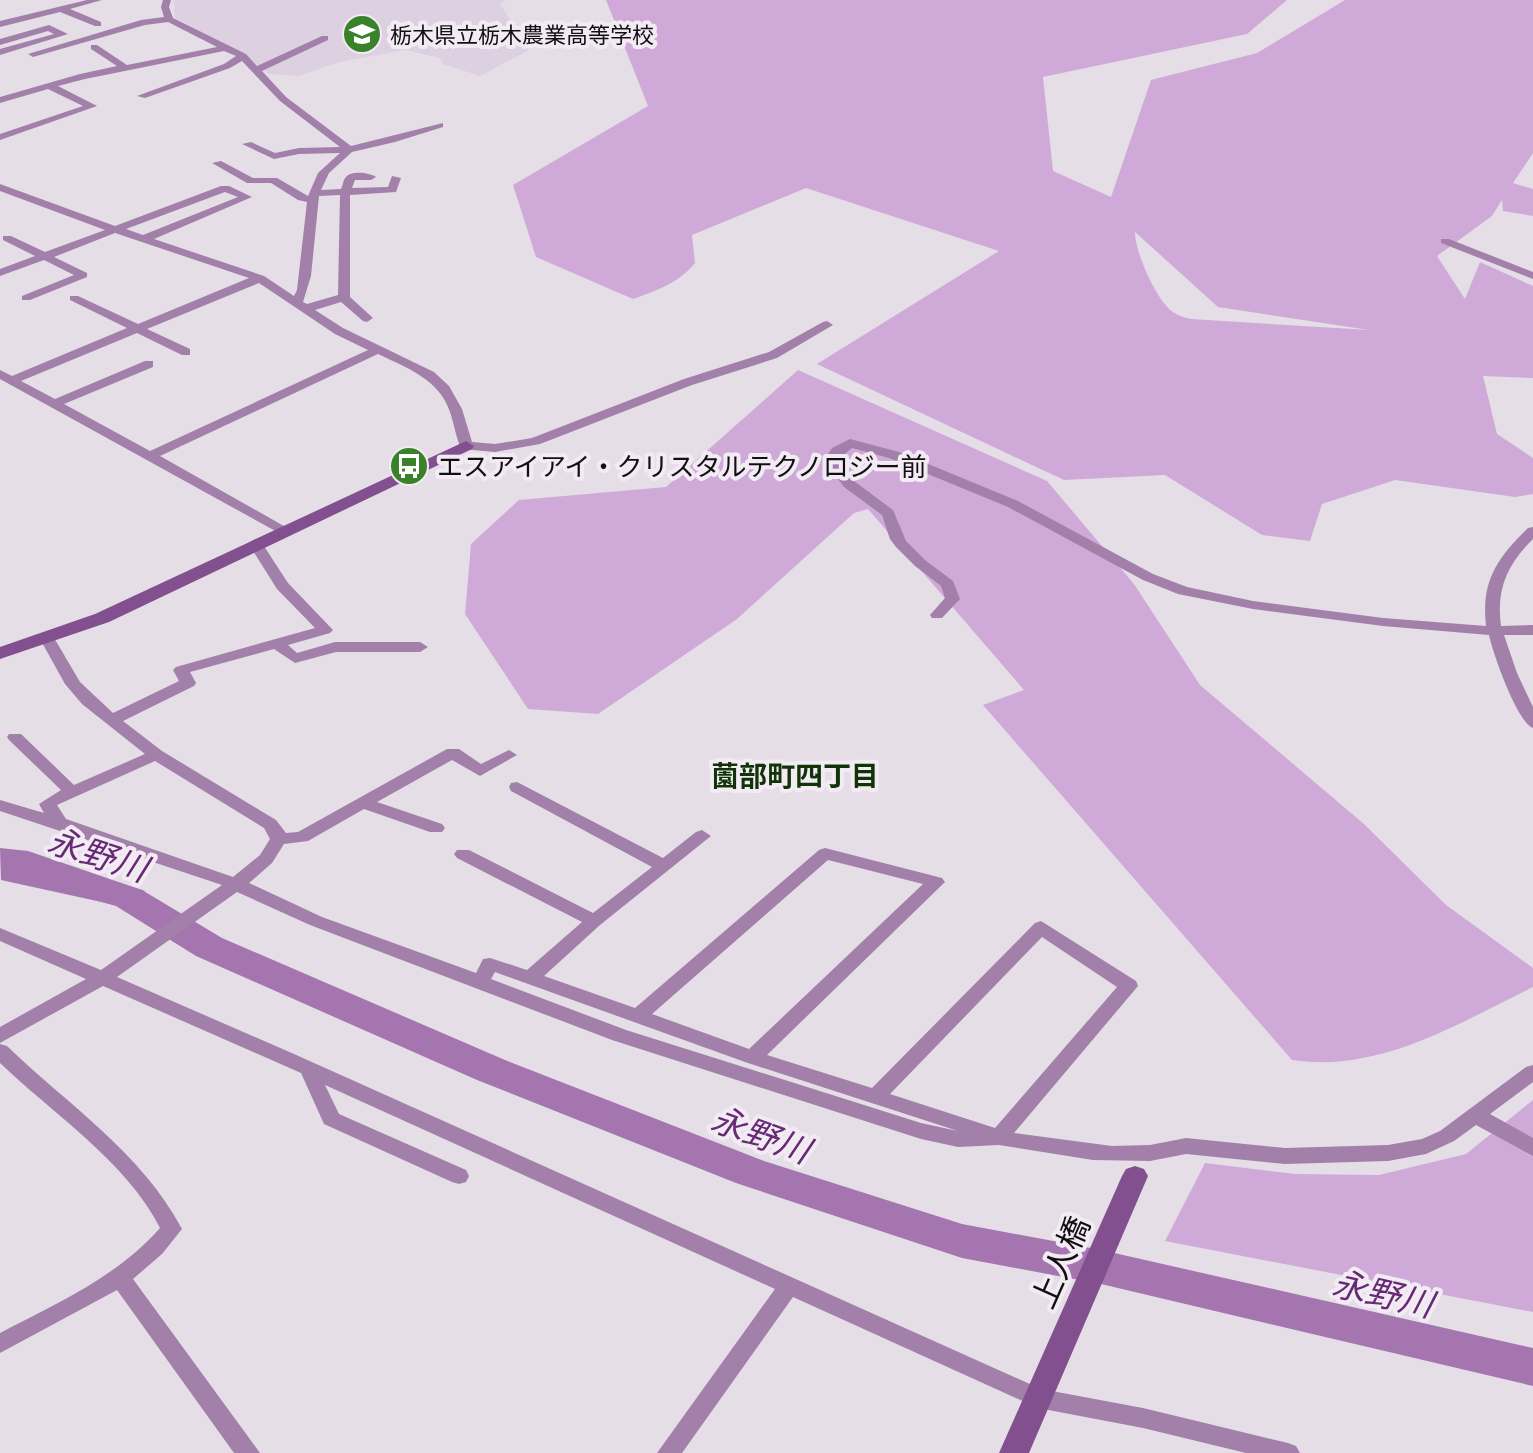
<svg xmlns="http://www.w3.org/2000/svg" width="1533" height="1453" font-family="Ubuntu,'Noto Sans JP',sans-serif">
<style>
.built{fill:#ddd0e0}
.green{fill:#cfaad8;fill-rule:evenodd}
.water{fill:#a475af}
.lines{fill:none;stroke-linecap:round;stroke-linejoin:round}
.river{fill:#a475af;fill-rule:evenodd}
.street{fill:#a280aa;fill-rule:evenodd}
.secondary{fill:#82508e;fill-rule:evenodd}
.labels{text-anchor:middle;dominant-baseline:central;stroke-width:8;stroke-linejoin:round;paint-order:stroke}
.far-poi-label{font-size:22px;fill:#120f12;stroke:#f3ebf4;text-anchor:start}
.poi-label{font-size:26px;fill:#120f12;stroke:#f3ebf4;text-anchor:start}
.neighbourhood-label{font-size:28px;font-weight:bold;fill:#103307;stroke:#f3ebf4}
.near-street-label{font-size:32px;fill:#120f12;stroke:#f3ebf4}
.near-water-label{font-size:34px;font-style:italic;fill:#652a73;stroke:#f3ebf4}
</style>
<rect width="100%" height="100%" fill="#e5dee7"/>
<polygon class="built" points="174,0 506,0 500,4 529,50 480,76 443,64 440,58 406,50 339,62 299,76 269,74 239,51 175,18"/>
<g class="green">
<path d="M606,0h681l-40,34 -204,43 10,94 58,26 40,-117 106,-27 88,-53h188v153l-20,30 20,6v27l-30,-5 -1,-11 -10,16 -55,40 28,43 15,-37 53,24v92l-50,-2 14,58 36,24v36l-18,3 -120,-17 -73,24 -12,37 -48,-6 -97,-60 -101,5 -247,-116 182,-113 -193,-63 -114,47 3,28c-15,19 -39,28 -62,36l-97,-42 -23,-72 135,-79zM1135,232l83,75 151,23 -178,-11c-7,-2 -13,-3 -18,-7 -17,-12 -38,-60 -38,-80z"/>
<path d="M798,370l249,111 87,103 66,101 164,139 82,81 87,63v19c-76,37 -153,86 -241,73l-309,-355 41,-15 -156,-181 -14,4 -117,106 -139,95 -70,-5 -63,-95 6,-70 48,-44 147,-13z"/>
<polygon points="1533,1100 1533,1312 1165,1241 1205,1163 1295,1174 1379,1175 1466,1154"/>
</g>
<polygon class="water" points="0,848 28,851 145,891 129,908 1,880"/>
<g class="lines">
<polygon class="river" points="93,876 142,890 222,938 505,1060 764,1161 962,1224 1101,1250 1533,1348 1533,1386 1101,1284 962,1258 736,1183 477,1080 196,956 116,906 81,896 75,888 81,880"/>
<g class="street">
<polygon points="87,0 102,0 70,9 101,22 101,26 95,26 60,12 0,27 0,21"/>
<path d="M163,0h8l-2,7 4,11 73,36 11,12 65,-30h6v4l-66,31 24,26 65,49 92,-23v4l-48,15 -43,10 -23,21 -8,17 20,-1c2,-4 2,-9 5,-12 6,-7 24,-4 30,0l-5,3h-16l-3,8 36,-1 4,-11 9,2 -5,14 -46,3v102l23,21 -6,4 -4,-1 -22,-19 -26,8 28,18 91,44 15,14 13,23 10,33 23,2 37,-6 152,-59 85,-27 54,-30 4,-1 6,4 -56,33 -85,27 -152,59 -45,8 -34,-3c-5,-12 -7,-25 -11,-37 -11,-33 -43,-44 -72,-58l-218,102 131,74 -7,4 -5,-1 -279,-154v-9l12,6 115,-48 -57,-28v-4h8l60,28 111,-46 -134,-45 -61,24 33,16v4l-57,23h-8v-4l52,-21 -30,-15 -44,16v-7l35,-13 -32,-16v-4h8l34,16 60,-22 -105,-39v-7l115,42 106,-40h8l23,11 -98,42 110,37 30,20 3,-6 10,-88 -9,-2 -27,-17h-24l-35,-20 9,-2 32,17h24l31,18 10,-23 22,-20 -41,1 -25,5 -32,-15 9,-2 24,11 24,-5 41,-1 -60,-46 -38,-40 -12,7 -85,30 -8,-2 87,-32 12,-8 -12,-5 -139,28 -27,7 39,20 -97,34v-6l83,-28 -35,-17 -48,14v-6l80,-23 37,-8 -26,-17v-4h6l30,20 90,-18 -49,-25 -23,3 -112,32 -5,-3 113,-34 23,-3 -3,-10zM225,192l13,5 -95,38 -17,-6zM340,195l-2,100 -31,9 -4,-2 8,-26 8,-80zM259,283l76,51 33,16 -218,101 -86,-47 89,-37v-6h-8l-90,38 -34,-18 116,-48 45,22h8v-6l-43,-20z"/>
<polygon points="49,25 68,34 0,55 0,49 54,34 48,31 0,45 0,39"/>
<polygon points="1441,239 1449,239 1533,272 1533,279 1441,243"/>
<path d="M850,439l49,13 119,49 135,73 34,13 66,14 130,17 103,8c-5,-45 11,-68 42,-98l5,-1v12c-26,25 -37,51 -32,87l32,-1v10h-29l13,38 16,34v21c-16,-6 -40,-74 -44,-93l-106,-9 -130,-17 -75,-15 -35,-14 -135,-73 -119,-49 -37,-10 -14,12 16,21 39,29 13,31 19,19 28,21 7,18 -18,19h-10l-2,-3 15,-17 -4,-12 -26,-20 -19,-19 -6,-8 -8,-24 -38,-28 -20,-27 8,-12z"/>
<path d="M255,539l5,1 28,43 45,47 -3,3 -42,12 9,8 38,-11h85l8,5 -8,5h-84l-41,11 -21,-14 -84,23 6,11 -2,3 -71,35 39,30 114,69 10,13 12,-1 149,-83h12l22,15 28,-14 8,5 -37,21 -28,-16 -75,42 65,22 3,4 -3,4h-12l-66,-23 -56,32 -24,3 -12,19 -23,20 73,34 154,56 7,-14 7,-1 37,12 55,-48 -125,-64 -3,-4 3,-4h12l124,63 59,-46 -141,-76 -2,-4 2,-4 6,-1 146,76 33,-26 6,-2 9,6 -111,89 -56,51 91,32 184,-158 6,-2 117,30 3,4 -178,173 105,33 163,-165 6,-2 95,60 2,5 -124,147 98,13 38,-1 36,-7 99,10 103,-3 34,-6 18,-8 86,-64 7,-2v17l-43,32 43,24v18l-57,-31 -22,16 -28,13 -38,7 -103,3 -99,-10 -36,7 -57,-1 -94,-15 -41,2 -37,-8 -309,-99 -302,-115 -73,-33 -120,85 177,77 747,335 102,19 145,35 8,3 4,7h-54l-103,-25 -105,-20 -245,-111 -111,156h-25l118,-164 -450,-204 14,29 127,56 3,6 -3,6 -7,2 -7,-2 -128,-58 -23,-51 -198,-87 -103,57v-16l86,-48 -86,-38v-13l101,42 121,-85 -222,-74v-11l44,13 -5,-9 22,-14 -52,-50 -2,-3 2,-3h12l53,51 71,-31 -63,-50 -17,-20 -25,-45 8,-5 5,2 27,46 33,31 66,-32 -6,-11 3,-3 139,-39 -38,-39 -29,-46zM155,761l109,67 6,11 -10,16 -27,22 -167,-58 -9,-14zM828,860l95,24 -174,165 -97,-35zM1042,937l75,50 -122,141 -105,-34zM495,972l250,90 213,69 -37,-8 -295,-93 -135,-51z"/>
<path d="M0,1044l7,2c60,58 135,107 175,183l-20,25 -29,25 127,174h-26l-117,-163 -117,63v-20c57,-30 117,-56 160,-105 -33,-66 -108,-115 -160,-165z"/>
</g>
<g class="secondary">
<polygon points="466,441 474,446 472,449 109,622 0,659 0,647 95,614"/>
<polygon points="1135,1166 1144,1169 1148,1176 1029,1453 999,1453 1122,1176 1126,1169"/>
</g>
</g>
<defs>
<symbol id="school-disc" viewBox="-11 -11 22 22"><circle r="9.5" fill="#3a8229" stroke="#f3ebf4"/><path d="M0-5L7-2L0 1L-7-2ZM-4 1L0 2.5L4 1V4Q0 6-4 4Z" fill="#fff"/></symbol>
<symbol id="bus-disc" viewBox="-11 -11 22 22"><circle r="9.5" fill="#3a8229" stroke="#f3ebf4"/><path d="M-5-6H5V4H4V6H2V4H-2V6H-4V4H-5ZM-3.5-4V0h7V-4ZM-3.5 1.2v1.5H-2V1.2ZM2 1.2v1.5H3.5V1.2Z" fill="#fff"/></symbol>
</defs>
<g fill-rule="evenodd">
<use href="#school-disc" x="340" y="12" width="44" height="44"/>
<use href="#bus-disc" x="387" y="444" width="44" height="44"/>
</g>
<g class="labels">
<g class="far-poi-label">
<text x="390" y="34">栃木県立栃木農業高等学校</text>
</g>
<g class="poi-label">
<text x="437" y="466">エスアイアイ・クリスタルテクノロジー前</text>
</g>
<g class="neighbourhood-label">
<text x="795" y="775">薗部町四丁目</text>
</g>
<g class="near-street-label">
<text transform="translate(1060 1262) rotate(-66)">上人橋</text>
</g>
<g class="near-water-label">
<text transform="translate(98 854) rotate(18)">永野川</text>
<text transform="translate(761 1134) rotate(20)">永野川</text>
<text transform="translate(1383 1293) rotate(13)">永野川</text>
</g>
</g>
</svg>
